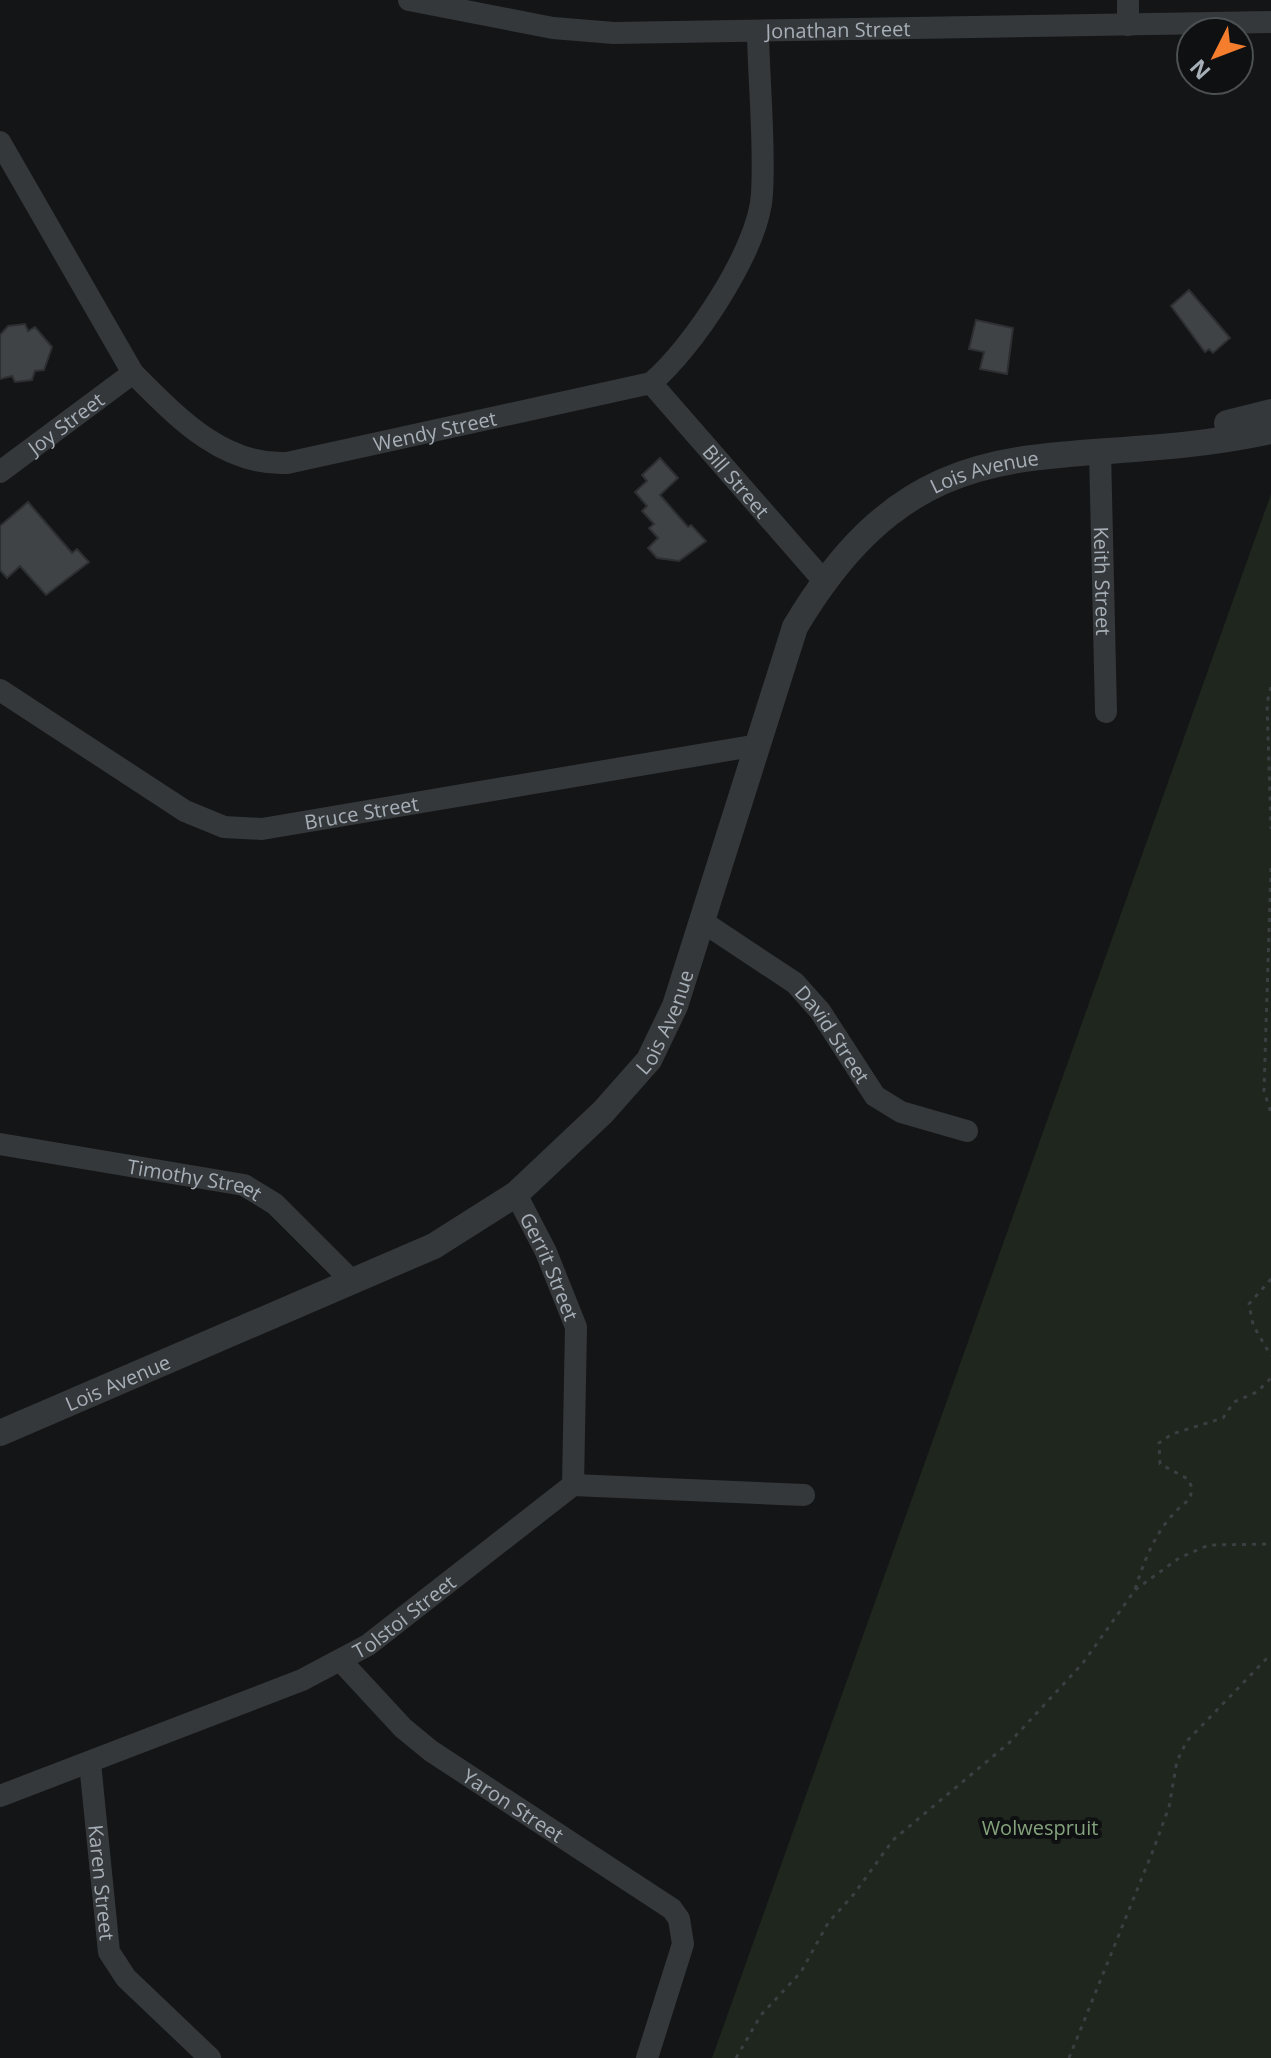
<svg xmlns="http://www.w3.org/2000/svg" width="1271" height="2058" font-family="'Open Sans',sans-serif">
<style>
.green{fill:#1f261e}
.building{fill:#404346;stroke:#2e2f32;stroke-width:2}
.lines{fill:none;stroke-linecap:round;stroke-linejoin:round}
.path{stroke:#3b3f42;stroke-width:3;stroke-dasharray:4 6;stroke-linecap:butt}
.minor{stroke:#35383b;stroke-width:22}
.tertiary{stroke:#35383b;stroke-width:26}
.labels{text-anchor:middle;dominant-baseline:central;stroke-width:8;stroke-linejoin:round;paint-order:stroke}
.street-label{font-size:20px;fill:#a6afb7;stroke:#0f1011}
.park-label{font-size:20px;fill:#84a27c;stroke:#0f1011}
</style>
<rect width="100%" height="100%" fill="#141516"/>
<polygon class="green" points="1271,494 1271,2058 712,2058"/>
<g class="building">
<polygon points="1189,290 1230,338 1213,353 1209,349 1205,352 1171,306"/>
<polygon points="976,320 1013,328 1007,374 980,369 984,352 969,349"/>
<polygon points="25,324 28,331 35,327 52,347 44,370 35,371 32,380 15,382 12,376 0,379 0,335 8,326"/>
<polygon points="660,458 678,478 660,495 688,527 691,525 706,541 679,561 657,558 648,548 658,538 649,528 654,524 642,511 647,506 635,492 647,481 642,475"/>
<polygon points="28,502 72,553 77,549 89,562 46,595 20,566 7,578 0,570 0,526"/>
</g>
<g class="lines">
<g class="path">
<polyline points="1271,687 1267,703 1271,829"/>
<polyline points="1271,868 1264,1091 1271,1113"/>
<polyline points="1271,1279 1249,1304 1253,1325 1271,1356"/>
<path d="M1135,1589c12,-36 24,-67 55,-90l2,-11 -4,-9 -28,-15 -1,-21 13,-9 51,-16 11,-16 23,-10 14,-14"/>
<polyline points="736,2058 761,2015 801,1972 828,1923 854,1894 893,1840 1009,1743 1083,1663 1135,1590 1179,1558 1209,1545 1271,1544"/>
<polyline points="1069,2058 1154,1848 1169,1807 1177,1761 1187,1741 1271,1654"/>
</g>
<g class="minor">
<path id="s1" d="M409,0l144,28 61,5 657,-11"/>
<polyline points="1128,25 1128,0"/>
<path id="s2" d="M0,142l133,231c43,43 89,93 154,90l364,-80c41,-34 108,-134 111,-189 3,-53 -3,-107 -4,-161"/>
<path id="s3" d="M651,383l172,197"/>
<path id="s4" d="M1100,451l6,261"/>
<path id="s5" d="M0,472l133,-99"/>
<path id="s6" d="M0,690l185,121 39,16 38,2 496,-84"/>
<path id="s7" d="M703,922l92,61 25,28 55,85 26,16 66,19"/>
<path id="s8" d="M0,1144l244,41 31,19 78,78"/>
<path id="s9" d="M516,1194l30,58 30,75 -3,158"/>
<path id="s10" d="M341,1661l62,67 28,23 241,158 7,10 4,25 -36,114"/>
<path id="s11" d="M90,1763l19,189 17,26 84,80"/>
<path id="s12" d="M0,1796l302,-116 66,-35 205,-160 231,10"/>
</g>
<g class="tertiary">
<polyline points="1227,423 1271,412"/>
<path id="s13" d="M0,1433l434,-187 82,-52 87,-82 46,-52 26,-54 120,-379c133,-223 265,-150 476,-196"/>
</g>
</g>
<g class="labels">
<g class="street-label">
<text stroke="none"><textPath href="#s1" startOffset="432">Jonathan Street</textPath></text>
<text stroke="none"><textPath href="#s5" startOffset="82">Joy Street</textPath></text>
<text stroke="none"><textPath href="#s2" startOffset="602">Wendy Street</textPath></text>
<text stroke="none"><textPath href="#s13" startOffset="1470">Lois Avenue</textPath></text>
<text stroke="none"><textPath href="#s3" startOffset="130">Bill Street</textPath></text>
<text stroke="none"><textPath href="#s4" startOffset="130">Keith Street</textPath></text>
<text stroke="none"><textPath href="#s6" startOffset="402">Bruce Street</textPath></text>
<text stroke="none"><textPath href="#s13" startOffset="800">Lois Avenue</textPath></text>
<text stroke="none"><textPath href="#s7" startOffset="174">David Street</textPath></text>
<text stroke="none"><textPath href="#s8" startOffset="198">Timothy Street</textPath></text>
<text stroke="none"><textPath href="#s9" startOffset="80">Gerrit Street</textPath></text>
<text stroke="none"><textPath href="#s13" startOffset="128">Lois Avenue</textPath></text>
<text stroke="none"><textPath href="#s12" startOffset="444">Tolstoi Street</textPath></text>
<text stroke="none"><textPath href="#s10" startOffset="226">Yaron Street</textPath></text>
<text stroke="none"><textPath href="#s11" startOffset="120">Karen Street</textPath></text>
</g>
<g class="park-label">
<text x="1040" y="1827">Wolwespruit</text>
</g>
</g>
<g transform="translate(1215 56) rotate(228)"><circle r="38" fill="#0f1011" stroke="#4b5053" stroke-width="2"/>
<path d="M0-6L14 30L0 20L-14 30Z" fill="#f57e2e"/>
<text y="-12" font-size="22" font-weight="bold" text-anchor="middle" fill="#a6afb7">N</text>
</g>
</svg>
